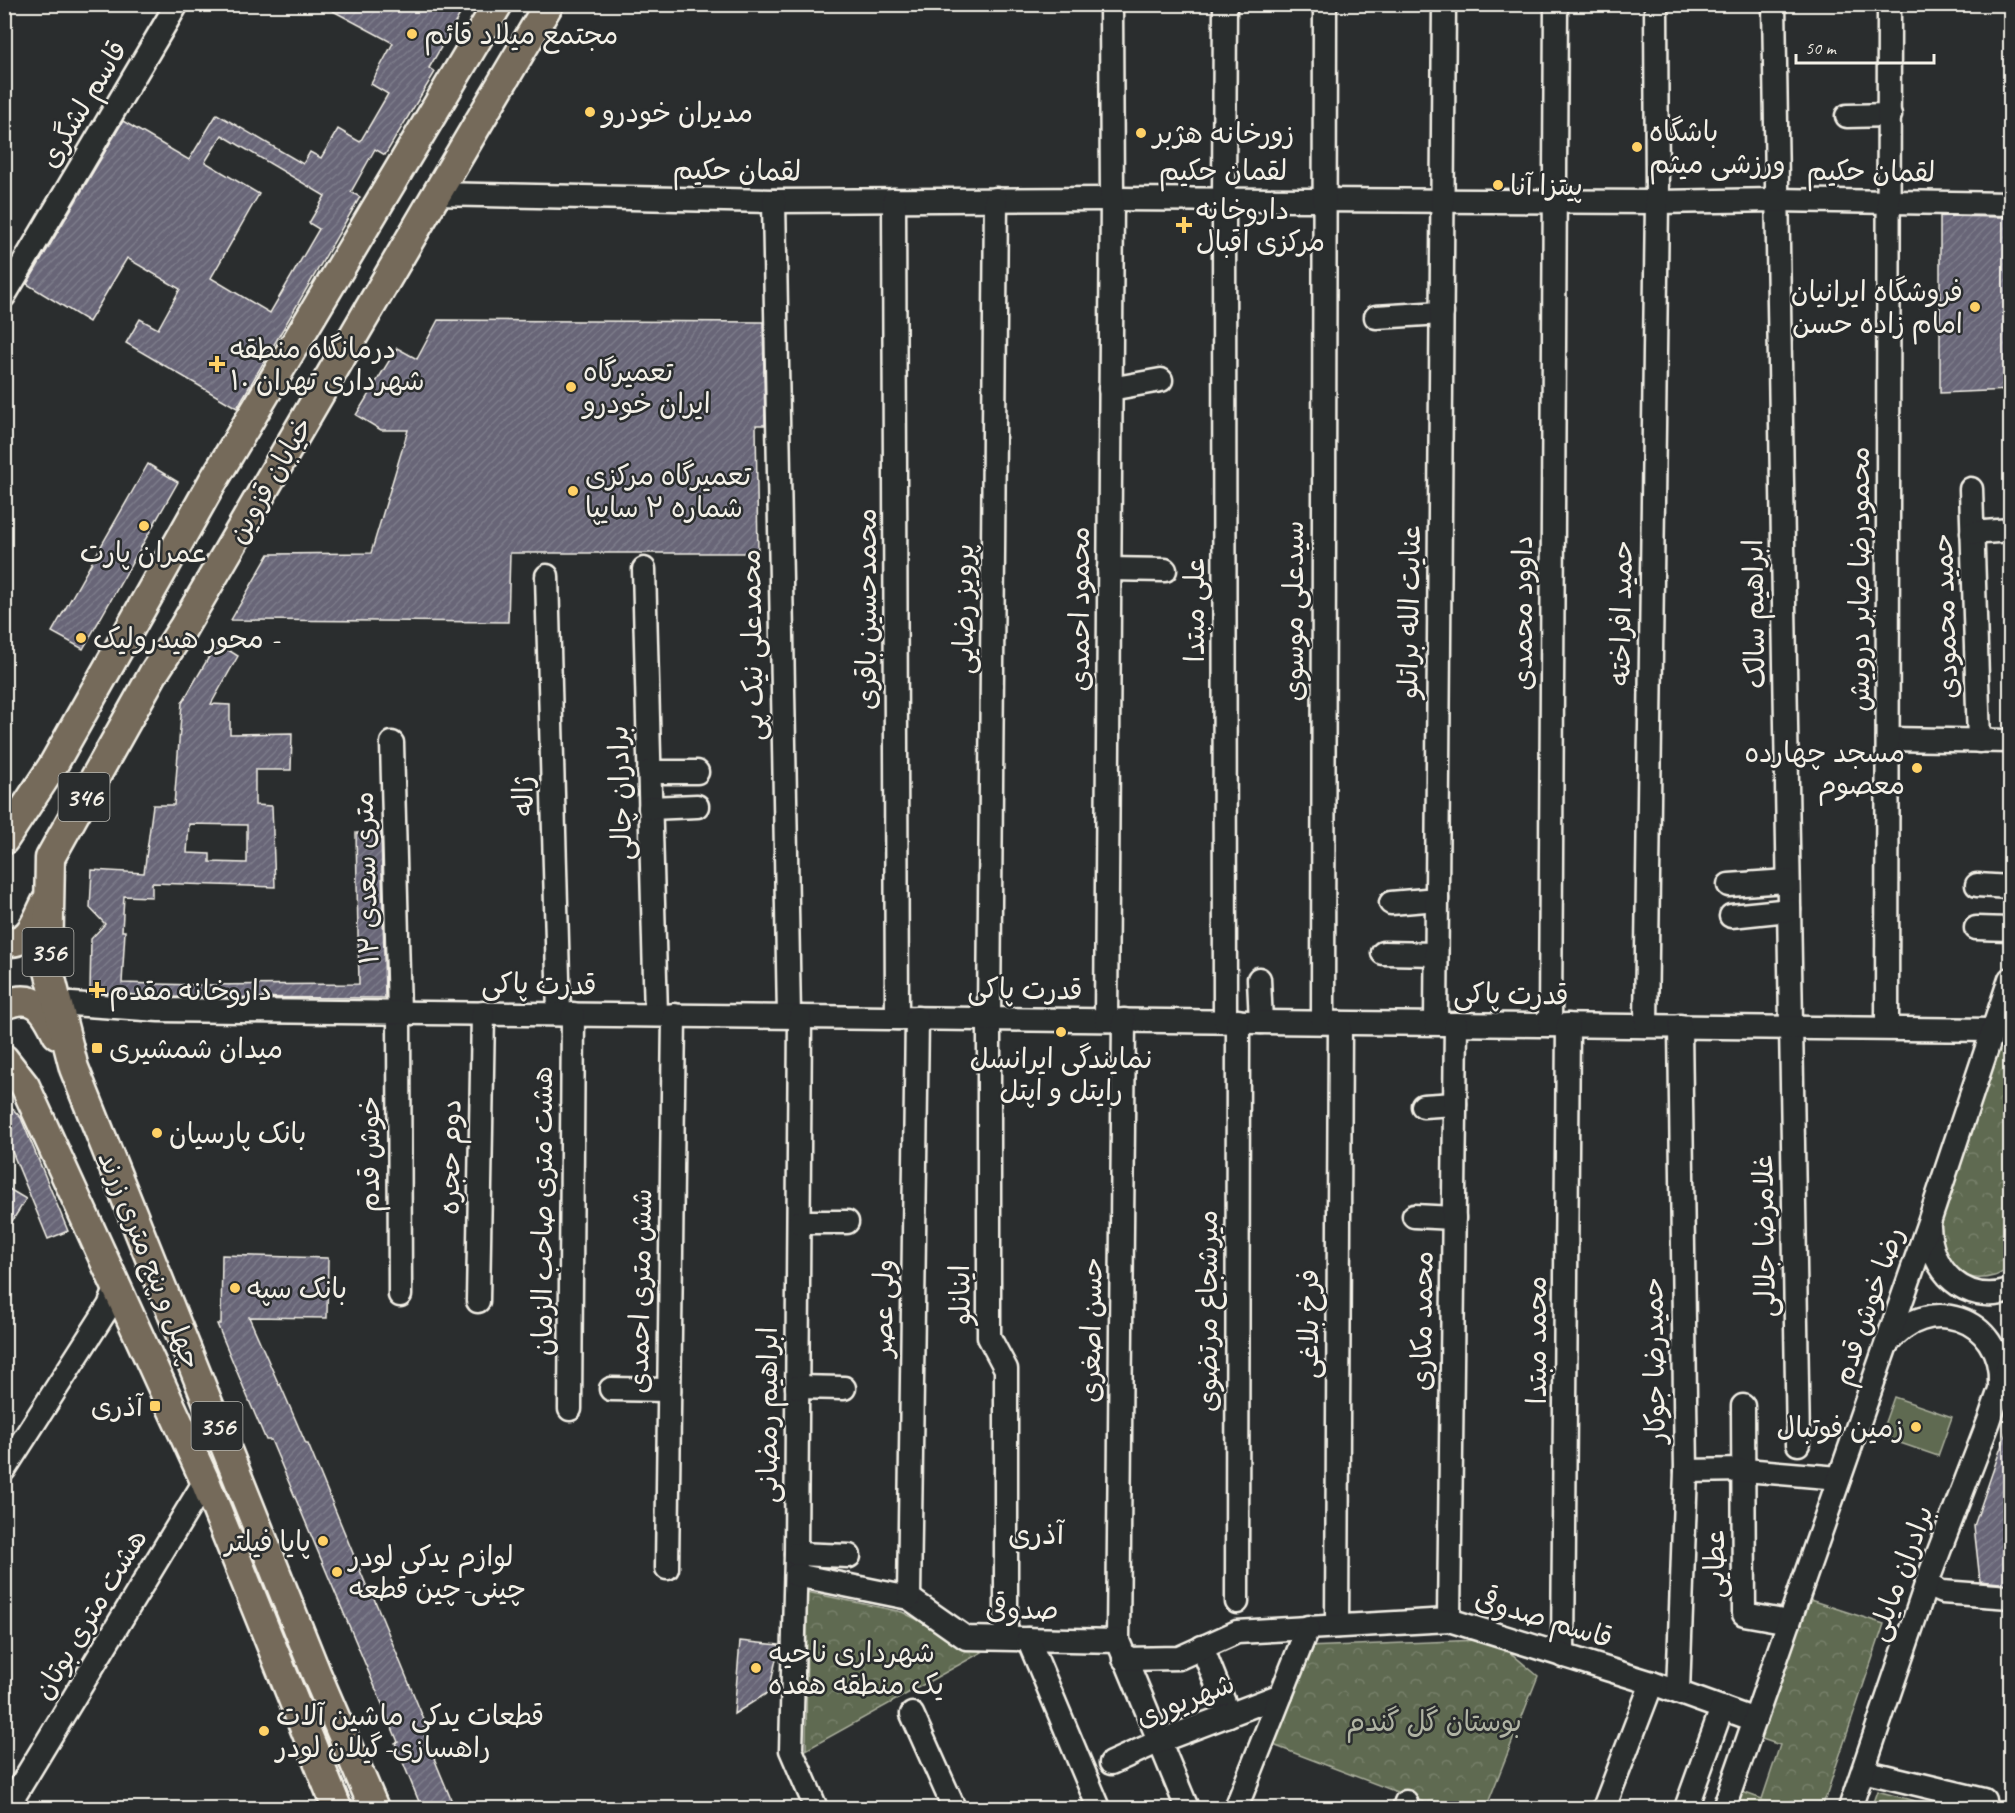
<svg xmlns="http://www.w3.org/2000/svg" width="2015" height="1813" font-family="Caveat,'Playpen Sans Arabic',sans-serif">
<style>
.forest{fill:url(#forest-crowns);stroke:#aaae9c;stroke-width:1.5}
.garden{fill:#5f6a51;stroke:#aaae9c;stroke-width:1.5}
.building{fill:url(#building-hatch);stroke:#f4f1e8;stroke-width:1.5;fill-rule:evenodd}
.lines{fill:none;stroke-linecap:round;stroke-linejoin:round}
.minor-casing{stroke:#f4f1e8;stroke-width:27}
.major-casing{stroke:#f4f1e8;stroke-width:33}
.minor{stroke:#2a2d2e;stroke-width:22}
.major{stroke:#746a5a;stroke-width:28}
.poi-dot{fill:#ffd166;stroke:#2a2d2e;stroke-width:2}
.labels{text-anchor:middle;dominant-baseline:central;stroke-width:5;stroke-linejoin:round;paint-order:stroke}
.shield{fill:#2a2d2e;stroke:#b7b6b0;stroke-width:1.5}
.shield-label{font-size:27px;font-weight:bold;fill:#f4f1e8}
.poi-label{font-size:28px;fill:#f4f1e8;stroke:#2a2d2e;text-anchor:start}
.street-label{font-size:28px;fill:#f4f1e8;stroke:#2a2d2e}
.park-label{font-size:28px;fill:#b1b4a4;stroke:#2a2d2e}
.neighbourhood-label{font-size:30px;fill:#f4f1e8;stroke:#2a2d2e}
</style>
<defs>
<pattern id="forest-crowns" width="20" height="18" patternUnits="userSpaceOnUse" patternTransform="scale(1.5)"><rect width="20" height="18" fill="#5f6a51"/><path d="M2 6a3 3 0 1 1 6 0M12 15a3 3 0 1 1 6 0" fill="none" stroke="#77806a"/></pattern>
<pattern id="building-hatch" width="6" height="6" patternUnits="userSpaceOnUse" patternTransform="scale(1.5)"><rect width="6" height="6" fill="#676577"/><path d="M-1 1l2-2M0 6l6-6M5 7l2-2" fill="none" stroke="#7d7c8a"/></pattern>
</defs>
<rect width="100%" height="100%" fill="#2a2d2e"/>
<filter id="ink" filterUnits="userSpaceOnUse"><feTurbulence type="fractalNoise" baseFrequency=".0167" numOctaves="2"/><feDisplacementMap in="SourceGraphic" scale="12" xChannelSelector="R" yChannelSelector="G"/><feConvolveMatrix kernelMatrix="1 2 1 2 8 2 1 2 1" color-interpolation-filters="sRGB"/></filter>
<g filter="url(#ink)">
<g class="forest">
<path d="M2010,1013v255c-5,2 -11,7 -16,8 -31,9 -52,-12 -55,-41 -1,-8 2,-16 2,-24z"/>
<polygon points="807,1592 902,1612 982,1652 806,1750"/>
<polygon points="1801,1597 1884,1624 1822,1808 1728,1808 1734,1789 1762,1799 1780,1745 1753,1736"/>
<polygon points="1479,1640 1507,1650 1538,1676 1486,1808 1439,1808 1268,1743 1306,1647"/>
<polygon points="1877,1791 1941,1808 1871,1808"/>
</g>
<polygon class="garden" points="1894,1397 1952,1417 1938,1456 1880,1436"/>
<g class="building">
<path d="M320,4h146l-37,64 6,4 -50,83 -10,-6 -24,43 9,5 -123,211 -111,-65 14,-24 18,10 22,-40 -53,-31 -38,64 -62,-38 96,-163 66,39 28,-46 86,50 7,-12 11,6 17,-29 22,13 28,-48 -17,-10 22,-41zM222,135l103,61 -16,27 10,6 -49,84 -59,-35 48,-84 -54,-32z"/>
<polygon points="1940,216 2006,217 2010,224 2010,390 1940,393"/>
<polygon points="438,320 763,322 765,425 756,425 758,553 510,553 508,622 231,620 269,554 371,553 408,430 381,430 356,415 397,348 417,359"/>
<polygon points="148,464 178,482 83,649 52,632"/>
<path d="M217,643l21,13 -27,48 19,1v29l62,-1 -1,37h-36v35l17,1 3,81 -123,-4v14l-28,-1 -2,35h3l-3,52 73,2 164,-1 -3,-151 25,-1 4,166 -225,-1 -70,-6 1,-52 14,-15 -15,-16 2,-38 52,3 9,-68h21l8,-102zM189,824l58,1v38l-37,-1v-8l-23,-1z"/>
<polygon points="4,1099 21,1118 68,1231 48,1239 4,1132"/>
<polygon points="4,1186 26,1199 4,1234"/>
<polygon points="222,1255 328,1258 327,1318 249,1317 279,1385 280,1384 306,1444 308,1444 371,1597 373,1596 427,1727 422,1729 455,1809 422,1809 395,1743 398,1742 271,1440 266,1440 248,1398 217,1324 221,1324"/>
<polygon points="2008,1427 2010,1428 2010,1584 1980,1581 1974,1526"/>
<polygon points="740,1641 779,1645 769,1692 734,1714"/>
</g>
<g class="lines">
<defs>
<g id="minor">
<polyline points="1774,4 1798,1444"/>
<polyline points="1847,116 1890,115"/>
<polyline points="435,194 774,201 1112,199 1657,202 1777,200 2010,204"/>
<polyline points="996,199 989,1019 989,1337 1006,1369 1006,1638"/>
<polyline points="894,200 897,1018"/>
<polyline points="774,201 789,1016"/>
<polyline points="4,296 177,4"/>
<polyline points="1376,317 1442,313"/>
<polyline points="1110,389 1161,380"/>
<polyline points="1971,489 1979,741"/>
<polyline points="1972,533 2010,530"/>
<polyline points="644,569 656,1015"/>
<polyline points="1109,569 1165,570"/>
<polyline points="547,576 559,1014"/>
<polyline points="1888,739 2010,741"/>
<polyline points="392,743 399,1012 400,1295"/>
<polyline points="649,772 697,772"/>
<polyline points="650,808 697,806"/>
<polyline points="1729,885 1788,881"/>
<polyline points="1977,885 2010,887"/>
<polyline points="1391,903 1437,899"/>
<polyline points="1731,916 1789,910"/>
<polyline points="1976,928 2010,929"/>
<polyline points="1383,953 1436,954"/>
<polyline points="1259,979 1261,1022"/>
<polyline points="57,1003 159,1010 1993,1030"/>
<polyline points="800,1017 796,1554 791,1750 816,1808"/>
<polyline points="1106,1020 1112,199 1111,4"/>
<polyline points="1124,1020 1118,1641 1187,1808"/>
<polyline points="1225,1021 1224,200 1225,4"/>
<polyline points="1323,1022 1325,4"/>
<polyline points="1436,1023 1444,4"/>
<polyline points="1550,1025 1556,4"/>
<polyline points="1646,1026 1657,202 1656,4"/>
<polyline points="1887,1028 1889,4"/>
<polyline points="1423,1106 1455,1104"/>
<polyline points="1414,1216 1454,1218"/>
<polyline points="799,1222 847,1222"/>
<path d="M1929,1227c2,44 35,78 81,64"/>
<polyline points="478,1301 483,1013"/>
<path d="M1887,1344c39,-52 116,-27 113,39"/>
<polyline points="797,1387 844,1388"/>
<polyline points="611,1389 669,1390"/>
<polyline points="1743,1406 1744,1614 1789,1622"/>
<polyline points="570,1409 573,1014"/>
<polyline points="4,1470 109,1306 117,1287"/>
<polyline points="1686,1471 1745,1470 1839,1478"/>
<polyline points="796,1554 849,1556"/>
<polyline points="667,1568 674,1015"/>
<polyline points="796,1575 909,1598 966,1638 1118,1641"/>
<polyline points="1926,1585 1942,1592 2010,1597"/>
<polyline points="909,1598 917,1018"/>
<polyline points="1237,1602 1238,1021"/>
<polyline points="1449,1620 1456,1024"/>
<polyline points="1337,1626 1340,1023"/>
<polyline points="1028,1639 1099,1808"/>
<polyline points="1202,1647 1229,1715"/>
<polyline points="1563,1656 1568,1025"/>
<polyline points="1124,1659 1179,1658 1237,1632 1449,1620 1652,1683 1755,1720"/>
<polyline points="1678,1692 1686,1471 1680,1026"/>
<polyline points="912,1714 954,1808"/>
<polyline points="1111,1763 1160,1741 1281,1695"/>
<polyline points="1863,1771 1984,1800"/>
<polyline points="7,1808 205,1481"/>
<polyline points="1236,1808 1308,1627"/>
<polyline points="1404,1808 1406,1802"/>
<polyline points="1604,1808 1652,1683"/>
<polyline points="1686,1808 1722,1708"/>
<polyline points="1724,1808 1929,1222 2010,979"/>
<polyline points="1850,1808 1926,1585 1989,1421 2010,1360"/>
</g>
<g id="major">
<polyline points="4,840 52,767 212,483 498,4"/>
<path d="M4,942c27,2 31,-19 42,-40"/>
<path d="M4,1005c32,-13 41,4 53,29"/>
<polyline points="4,1059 25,1086 205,1481 337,1808"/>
<path d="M374,1808l-58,-135 -242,-605 -26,-101 2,-109 103,-184 30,-46c122,-208 242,-417 366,-624"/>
</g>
</defs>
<use href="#minor" class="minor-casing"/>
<use href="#major" class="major-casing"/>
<use href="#minor" class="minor"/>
<use href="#major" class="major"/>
</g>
</g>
<g class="poi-dot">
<circle cx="412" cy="34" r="6"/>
<circle cx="590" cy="112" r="6"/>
<circle cx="1141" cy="133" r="6"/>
<circle cx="1637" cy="147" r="6"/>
<circle cx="1498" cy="185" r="6"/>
<path d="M1181 216h6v6h6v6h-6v6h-6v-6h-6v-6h6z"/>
<circle cx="1975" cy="307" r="6"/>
<path d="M214 355h6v6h6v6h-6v6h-6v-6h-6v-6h6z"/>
<circle cx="571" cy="387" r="6"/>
<circle cx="573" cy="491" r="6"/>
<circle cx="144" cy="526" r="6"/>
<circle cx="81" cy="638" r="6"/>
<circle cx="1917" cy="768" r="6"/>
<path d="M94 981h6v6h6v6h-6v6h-6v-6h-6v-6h6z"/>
<circle cx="1061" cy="1032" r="6"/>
<rect x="91" y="1042" width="12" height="12" rx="3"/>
<circle cx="157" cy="1133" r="6"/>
<circle cx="235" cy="1288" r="6"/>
<rect x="149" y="1400" width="12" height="12" rx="3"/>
<circle cx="1916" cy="1427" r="6"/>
<circle cx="323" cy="1541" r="6"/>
<circle cx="337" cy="1572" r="6"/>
<circle cx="756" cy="1668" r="6"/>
<circle cx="264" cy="1731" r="6"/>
</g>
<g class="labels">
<g class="shield">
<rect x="58.5" y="773" width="51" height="48" rx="4.5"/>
<rect x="22.5" y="928" width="51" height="48" rx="4.5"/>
<rect x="191.5" y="1402" width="51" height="48" rx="4.5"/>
</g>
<g class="shield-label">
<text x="84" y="797">346</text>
<text x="48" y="952">356</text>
<text x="217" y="1426">356</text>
</g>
<g class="poi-label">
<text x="424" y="34">مجتمع میلاد قائم</text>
<text x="602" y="112">مدیران خودرو</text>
<text x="1649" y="131">باشگاه<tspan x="1649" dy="32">ورزشی میثم</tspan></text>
<text x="1153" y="133">زورخانه هژبر</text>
<text x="1510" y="185">پیتزا آنا</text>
<text x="1196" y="209">داروخانه<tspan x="1196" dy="32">مرکزی اقبال</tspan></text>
<text x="1963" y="291" text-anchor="end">فروشگاه ایرانیان<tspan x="1963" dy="32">امام زاده حسن</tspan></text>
<text x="230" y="348">درمانگاه منطقه<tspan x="230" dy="32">۱۰ شهرداری تهران</tspan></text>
<text x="583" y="371">تعمیرگاه<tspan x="583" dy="32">ایران خودرو</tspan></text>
<text x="585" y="475">تعمیرگاه مرکزی<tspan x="585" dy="32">شماره ۲ سایپا</tspan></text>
<text x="144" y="552" text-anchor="middle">عمران پارت</text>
<text x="93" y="638">محور هیدرولیک -</text>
<text x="1905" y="752" text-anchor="end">مسجد چهارده<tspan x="1905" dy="32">معصوم</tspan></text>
<text x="109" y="990">داروخانه مقدم</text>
<text x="109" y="1048">میدان شمشیری</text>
<text x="1061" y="1058" text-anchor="middle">نمایندگی ایرانسل<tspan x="1061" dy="32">رایتل و اپتل</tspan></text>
<text x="169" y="1133">بانک پارسیان</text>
<text x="247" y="1288">بانک سپه</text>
<text x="143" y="1406" text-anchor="end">آذری</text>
<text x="1904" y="1427" text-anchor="end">زمین فوتبال</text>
<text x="311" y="1541" text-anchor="end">پایا فیلتر</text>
<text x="349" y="1556">لوازم یدکی لودر<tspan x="349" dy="32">چینی-چین قطعه</tspan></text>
<text x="768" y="1652">شهرداری ناحیه<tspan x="768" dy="32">یک منطقه هفده</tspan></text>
<text x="276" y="1715">قطعات یدکی ماشین آلات<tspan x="276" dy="32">راهسازی-گیلان لودر</tspan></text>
</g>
<g class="street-label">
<text transform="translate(83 104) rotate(-59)">قاسم لشگری</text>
<text transform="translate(737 170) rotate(1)">لقمان حکیم</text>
<text x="1223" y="170">لقمان حکیم</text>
<text transform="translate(1871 171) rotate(1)">لقمان حکیم</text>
<text transform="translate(270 480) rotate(-60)">خیابان قزوین</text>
<text transform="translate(1859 579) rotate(-90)">محمودرضا صابر درویش</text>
<text transform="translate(866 609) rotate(-90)">محمدحسین باقری</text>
<text transform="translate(963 609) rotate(-90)">پرویز رضایی</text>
<text transform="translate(1079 609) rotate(-90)">محمود احمدی</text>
<text transform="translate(1194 610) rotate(-90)">علی مبتدا</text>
<text transform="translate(1293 611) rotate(-90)">سیدعلی موسوی</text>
<text transform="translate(1409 612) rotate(-89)">عنایت الله براتلو</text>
<text transform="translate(1522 613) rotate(-90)">داوود محمدی</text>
<text transform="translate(1621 613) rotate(-89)">حمید افراخته</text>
<text transform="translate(1754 614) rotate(-91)">ابراهیم سالک</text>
<text transform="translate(1945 616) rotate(-92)">حمید محمودی</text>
<text transform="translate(752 645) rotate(-91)">محمدعلی نیک پی</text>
<text transform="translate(620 793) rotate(-92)">برادران چالی</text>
<text transform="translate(523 796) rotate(-92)">ژاله</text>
<text transform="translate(366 878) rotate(-92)">۱۲ متری سعدی</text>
<text transform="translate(539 984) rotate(1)">قدرت پاکی</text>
<text transform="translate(1025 989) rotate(1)">قدرت پاکی</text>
<text transform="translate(1511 994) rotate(1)">قدرت پاکی</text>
<text transform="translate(369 1154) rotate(-90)">خوش قدم</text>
<text transform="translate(450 1157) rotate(-89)">دوم حجره</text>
<text transform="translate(542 1211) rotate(-90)">هشت متری صاحب الزمان</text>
<text transform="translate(1764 1236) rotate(-91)">غلامرضا جلالی</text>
<text transform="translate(150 1260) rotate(68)">چهل و پنج متری زرند</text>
<text transform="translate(640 1291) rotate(-89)">شش متری احمدی</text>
<text transform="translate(960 1295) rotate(-91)">اینانلو</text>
<text transform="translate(1868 1306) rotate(-71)">رضا خوش قدم</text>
<text transform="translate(883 1308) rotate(-89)">ولی عصر</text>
<text transform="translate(1207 1311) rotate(-90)">میرشجاع مرتضوی</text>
<text transform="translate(1422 1321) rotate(-89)">محمد مکاری</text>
<text transform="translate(1308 1324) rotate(-90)">فرخ بلاغی</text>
<text transform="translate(1091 1330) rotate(-89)">حسن اصغری</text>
<text transform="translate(1536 1340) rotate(-90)">محمد مبتدا</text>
<text transform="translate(1654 1360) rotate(-91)">حمیدرضا جوکار</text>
<text transform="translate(767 1415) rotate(-90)">ابراهیم رمضانی</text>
<text transform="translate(1714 1564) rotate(-90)">عطایی</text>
<text transform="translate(1900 1573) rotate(-70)">برادران مایلی</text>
<text transform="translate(1022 1609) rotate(1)">صدوقی</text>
<text transform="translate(90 1614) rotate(-59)">هشت متری بوتان</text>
<text transform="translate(1544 1618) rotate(17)">قاسم صدوقی</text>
<text transform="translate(1185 1700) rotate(-21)">شهریوری</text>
</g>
<g class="park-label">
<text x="1434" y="1721">بوستان گل گندم</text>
</g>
<g class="neighbourhood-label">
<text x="1036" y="1534">آذری</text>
</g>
</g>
<rect width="2015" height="1813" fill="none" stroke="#2a2d2e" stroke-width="24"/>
<rect x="12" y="12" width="1991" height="1789" fill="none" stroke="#f4f1e8" stroke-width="2" filter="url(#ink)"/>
<path d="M1796 54v9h138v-9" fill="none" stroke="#f4f1e8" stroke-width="3"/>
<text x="1805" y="54" font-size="18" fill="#f4f1e8" stroke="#2a2d2e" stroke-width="4.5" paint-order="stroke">50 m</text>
</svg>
